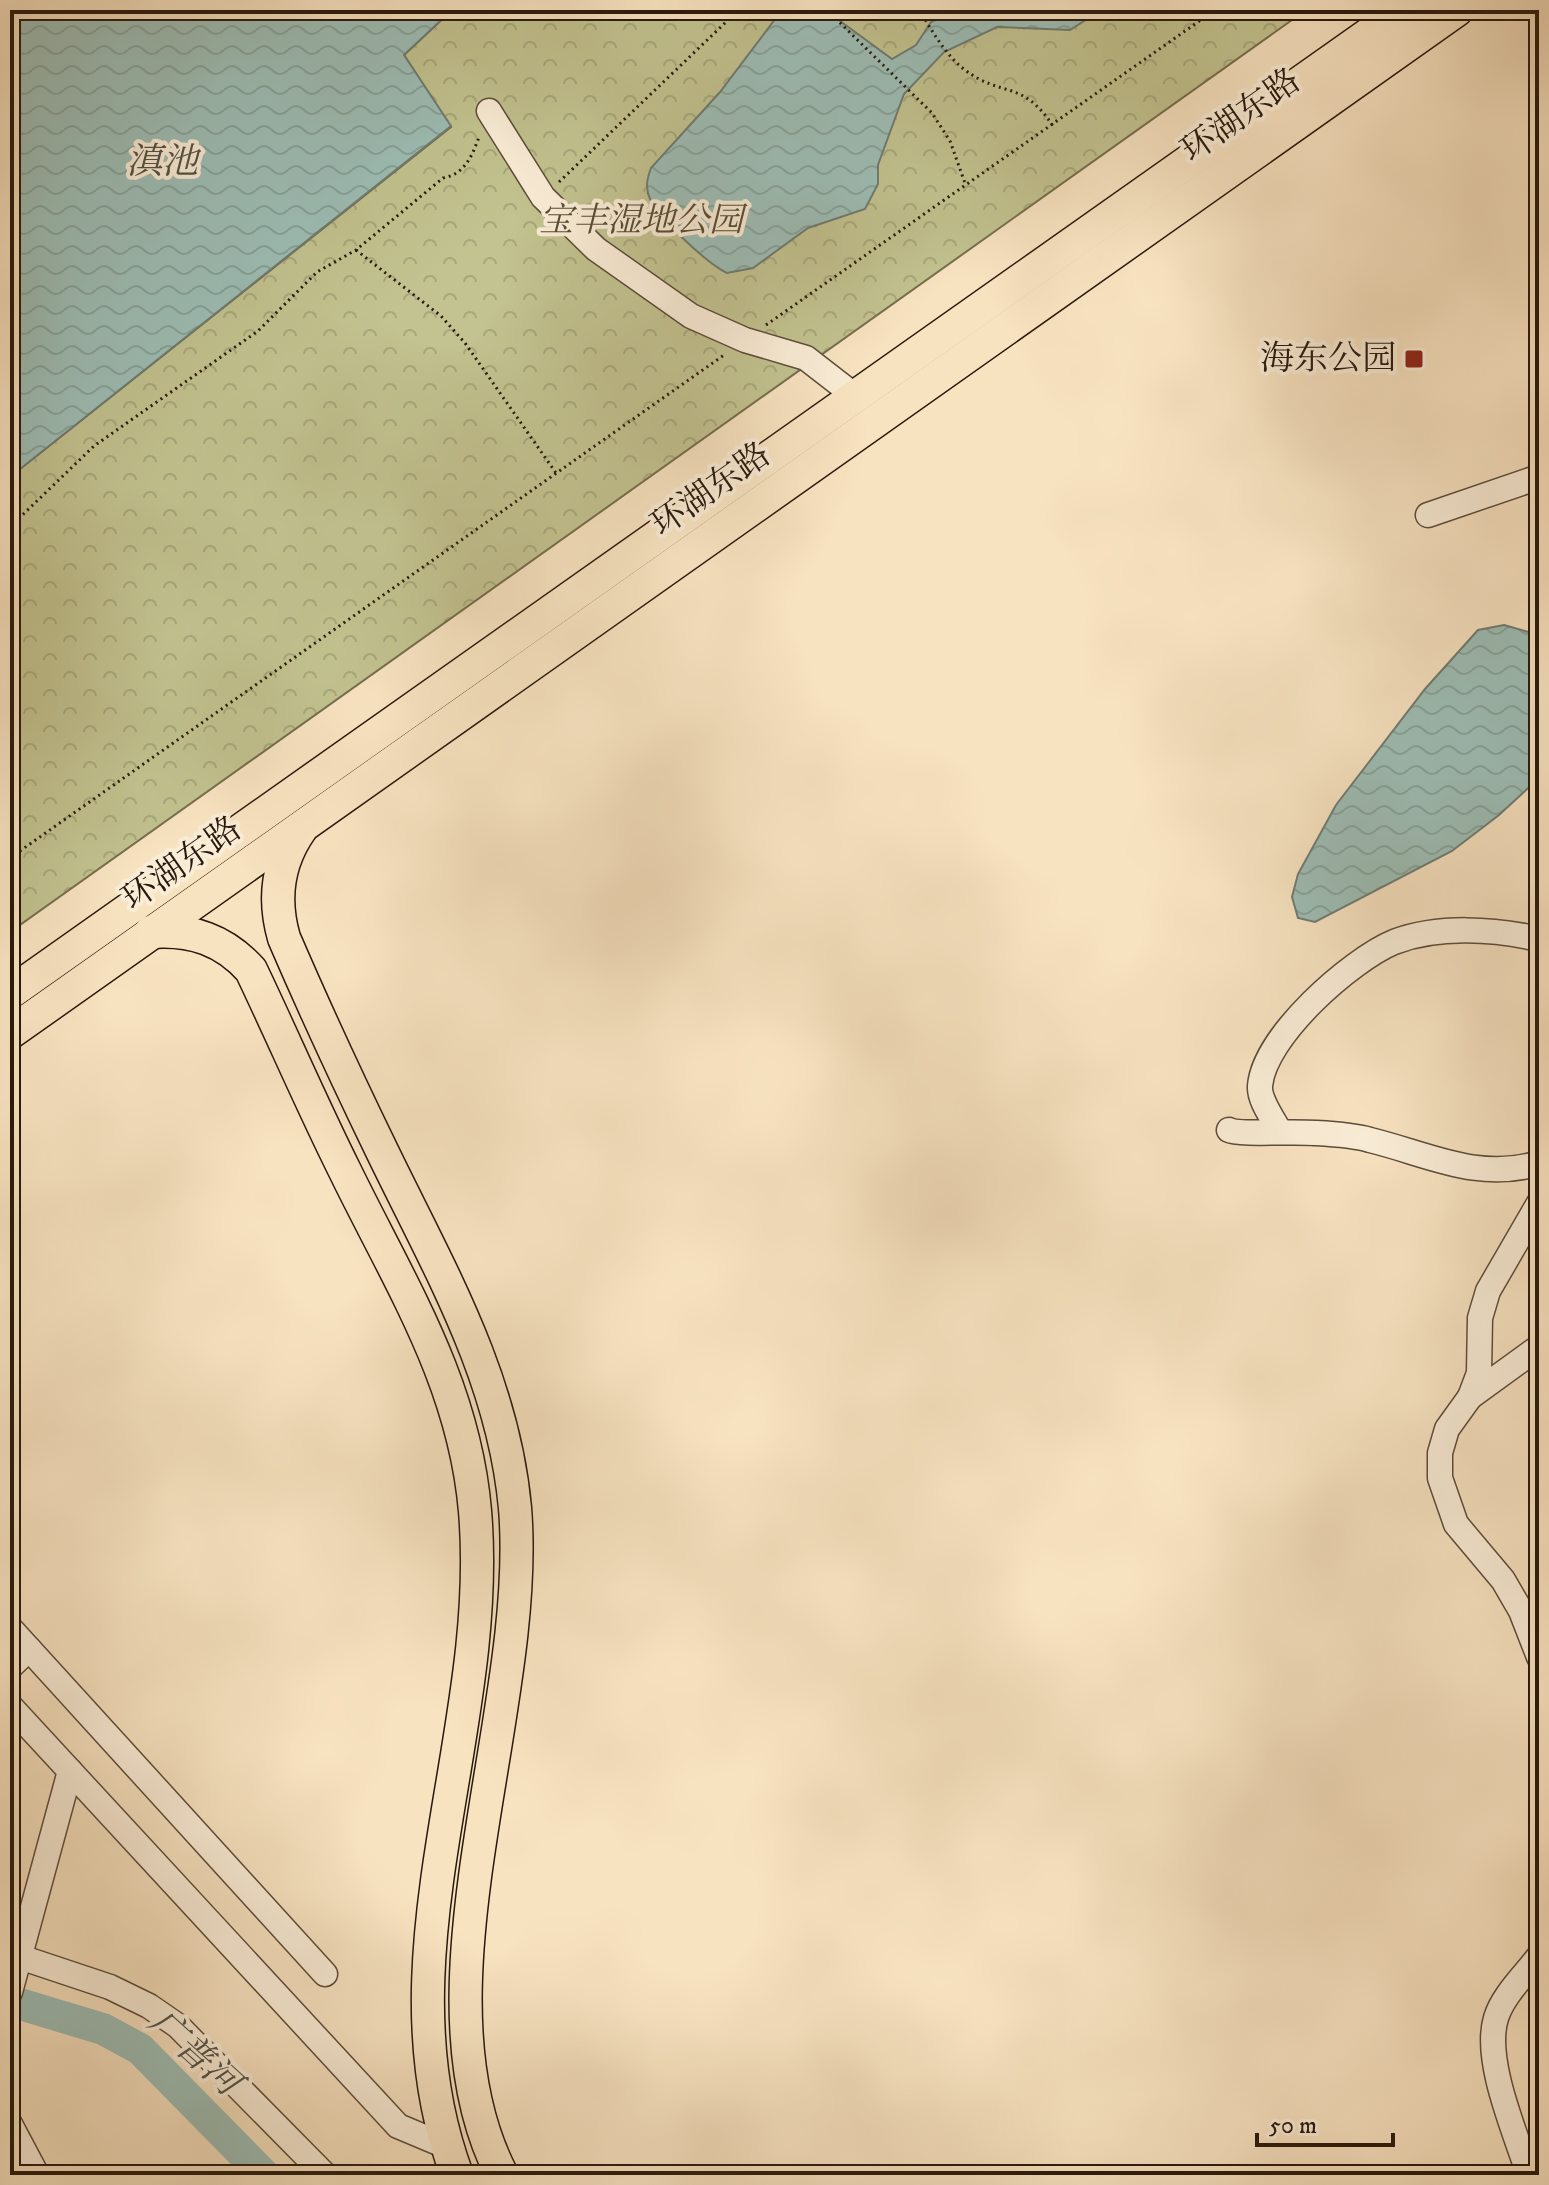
<svg xmlns="http://www.w3.org/2000/svg" width="1549" height="2185" font-family="'IM FELL DW Pica','Noto Serif SC',serif">
<style>
.park{fill:url(#park-crowns);stroke:#766e4e;stroke-width:2}
.water{fill:url(#water-waves);stroke:#6f7c72;stroke-width:2}
.lines{fill:none;stroke-linecap:round;stroke-linejoin:round}
.river{stroke:#9dbeb6;stroke-width:32}
.minor-casing{stroke:#5d4c3a;stroke-width:27}
.major-casing{stroke:#29190d;stroke-width:35}
.path{stroke:#29190d;stroke-width:3;stroke-dasharray:2 4;stroke-linecap:butt}
.minor{stroke:#faedd7;stroke-width:24}
.major{stroke:#f8e3c1;stroke-width:32}
.poi-dot{fill:#8f2418;stroke:#faedd7;stroke-width:3}
.labels{text-anchor:middle;dominant-baseline:central;stroke-width:8;stroke-linejoin:round;paint-order:stroke}
.street-label{font-size:34px;fill:#29190d;stroke:#faedd7}
.park-label{font-size:34px;font-style:italic;fill:#574c34;stroke:#faedd7}
.poi-label{font-size:34px;fill:#29190d;stroke:#faedd7;text-anchor:end}
.water-label{font-size:36px;font-style:italic;fill:#525348;stroke:#faedd7}
</style>
<defs>
<pattern id="park-crowns" width="20" height="18" patternUnits="userSpaceOnUse" patternTransform="scale(2)"><rect width="20" height="18" fill="#c2c390"/><path d="M2 6a3 3 0 1 1 6 0M12 15a3 3 0 1 1 6 0" fill="none" stroke="#a7a77b"/></pattern>
<pattern id="water-waves" width="16" height="10" patternUnits="userSpaceOnUse" patternTransform="scale(2)"><rect width="16" height="10" fill="#9dbeb6"/><path d="M0 5q4-4 8 0t8 0" fill="none" stroke="#87a39b"/></pattern>
</defs>
<rect width="100%" height="100%" fill="#f8e3c1"/>
<filter id="stains"><feTurbulence type="fractalNoise" baseFrequency=".0025" numOctaves="4"/><feColorMatrix values="0 0 0 0 .2 0 0 0 0 .09 0 0 0 0 .02 0 0 0 .5 -.17"/></filter>
<radialGradient id="worn" r=".72"><stop offset=".6" stop-color="#630" stop-opacity="0"/><stop offset="1" stop-color="#630" stop-opacity=".3"/></radialGradient>
<polygon class="park" points="452,10 1306,10 10,932 10,477 451,127 404,55"/>
<g class="water">
<polygon points="10,10 452,10 404,55 451,126 10,477"/>
<path d="M782,10h43l67,49 24,-14 15,-23 26,-12h144l-31,20 -73,-3 -53,25 -40,42 -26,71v19l-13,25 -57,19 -55,40 -26,5c-19,-9 -69,-55 -77,-74 -5,-11 -3,-20 1,-31l69,-76z"/>
<polygon points="1504,625 1532,633 1539,627 1539,778 1499,815 1452,851 1315,922 1298,918 1292,897 1298,874 1336,805 1425,689 1478,630"/>
</g>
<g class="lines">
<polyline class="river" points="10,2001 103,2029 140,2049 264,2175"/>
<defs>
<g id="minor">
<polyline points="489,111 543,197 596,249 691,316 745,340 806,358 855,396"/>
<polyline points="1428,515 1539,477"/>
<path d="M1229,1130c10,5 68,1 86,3 18,1 38,2 55,7 58,14 108,42 169,23"/>
<path d="M1279,1130c-7,-13 -20,-30 -19,-44 4,-50 91,-126 134,-144 45,-17 100,-13 145,-3"/>
<polyline points="1539,1203 1488,1291 1480,1318 1479,1373 1470,1397 1447,1429 1440,1453 1440,1478 1456,1524 1503,1580 1521,1611 1539,1657"/>
<polyline points="1470,1397 1539,1347"/>
<polyline points="10,1628 325,1974"/>
<polyline points="10,1667 29,1649"/>
<polyline points="10,1706 398,2126 448,2147"/>
<polyline points="20,1957 110,1987 149,2006 178,2026 325,2175"/>
<polyline points="10,1992 70,1771"/>
<polyline points="10,2124 37,2175"/>
<path d="M1529,2175c-13,-41 -46,-115 -33,-157 7,-23 29,-43 43,-62"/>
</g>
<g id="major">
<path d="M301,829c-24,34 -28,71 -17,109 31,72 64,143 98,213 56,116 121,225 133,357 17,204 -109,483 -13,667"/>
<path d="M151,932c41,-3 73,8 100,38 32,67 61,135 94,201 55,113 119,211 130,340 19,223 -100,444 -18,664"/>
<polyline points="10,993 1403,10"/>
<polyline points="10,1033 1457,10"/>
</g>
</defs>
<use href="#minor" class="minor-casing"/>
<use href="#major" class="major-casing"/>
<g class="path">
<polyline points="827,10 932,113 950,141 966,186"/>
<path d="M919,10c13,20 26,45 46,60 37,28 57,9 88,56"/>
<polyline points="559,182 726,22 732,10"/>
<polyline points="356,250 441,316 465,343 556,473"/>
<polyline points="766,325 1215,10"/>
<path d="M10,527l84,-81 164,-115 59,-59 39,-22 87,-72c22,-4 29,-22 36,-41"/>
<polyline points="10,858 724,355"/>
</g>
<use href="#minor" class="minor"/>
<use href="#major" class="major"/>
</g>
<rect class="poi-dot" x="1404" y="349" width="20" height="20" rx="4"/>
<g class="labels">
<g class="street-label">
<text transform="translate(1241 116) rotate(-35)">环湖东路</text>
<text transform="translate(711 490) rotate(-35)">环湖东路</text>
<text transform="translate(182 864) rotate(-35)">环湖东路</text>
</g>
<g class="park-label">
<text x="641" y="221">宝丰湿地公园</text>
</g>
<g class="poi-label">
<text x="1396" y="359">海东公园</text>
</g>
<g class="water-label">
<text x="162" y="162">滇池</text>
<text transform="translate(194 2053) rotate(42)">广普河</text>
</g>
</g>
<rect width="1549" height="2185" fill="none" stroke="#f8e3c1" stroke-width="40"/>
<rect x="12" y="12" width="1525" height="2161" fill="none" stroke="#29190d" stroke-width="4"/>
<rect x="20" y="20" width="1509" height="2145" fill="none" stroke="#29190d" stroke-width="2"/>
<path d="M1257 2133v12h136v-12" fill="none" stroke="#29190d" stroke-width="4"/>
<text x="1269" y="2133" font-size="24" fill="#29190d" stroke="#faedd7" stroke-width="6" paint-order="stroke">50 m</text>
<rect width="100%" height="100%" filter="url(#stains)"/>
<rect width="100%" height="100%" fill="url(#worn)"/>
</svg>
